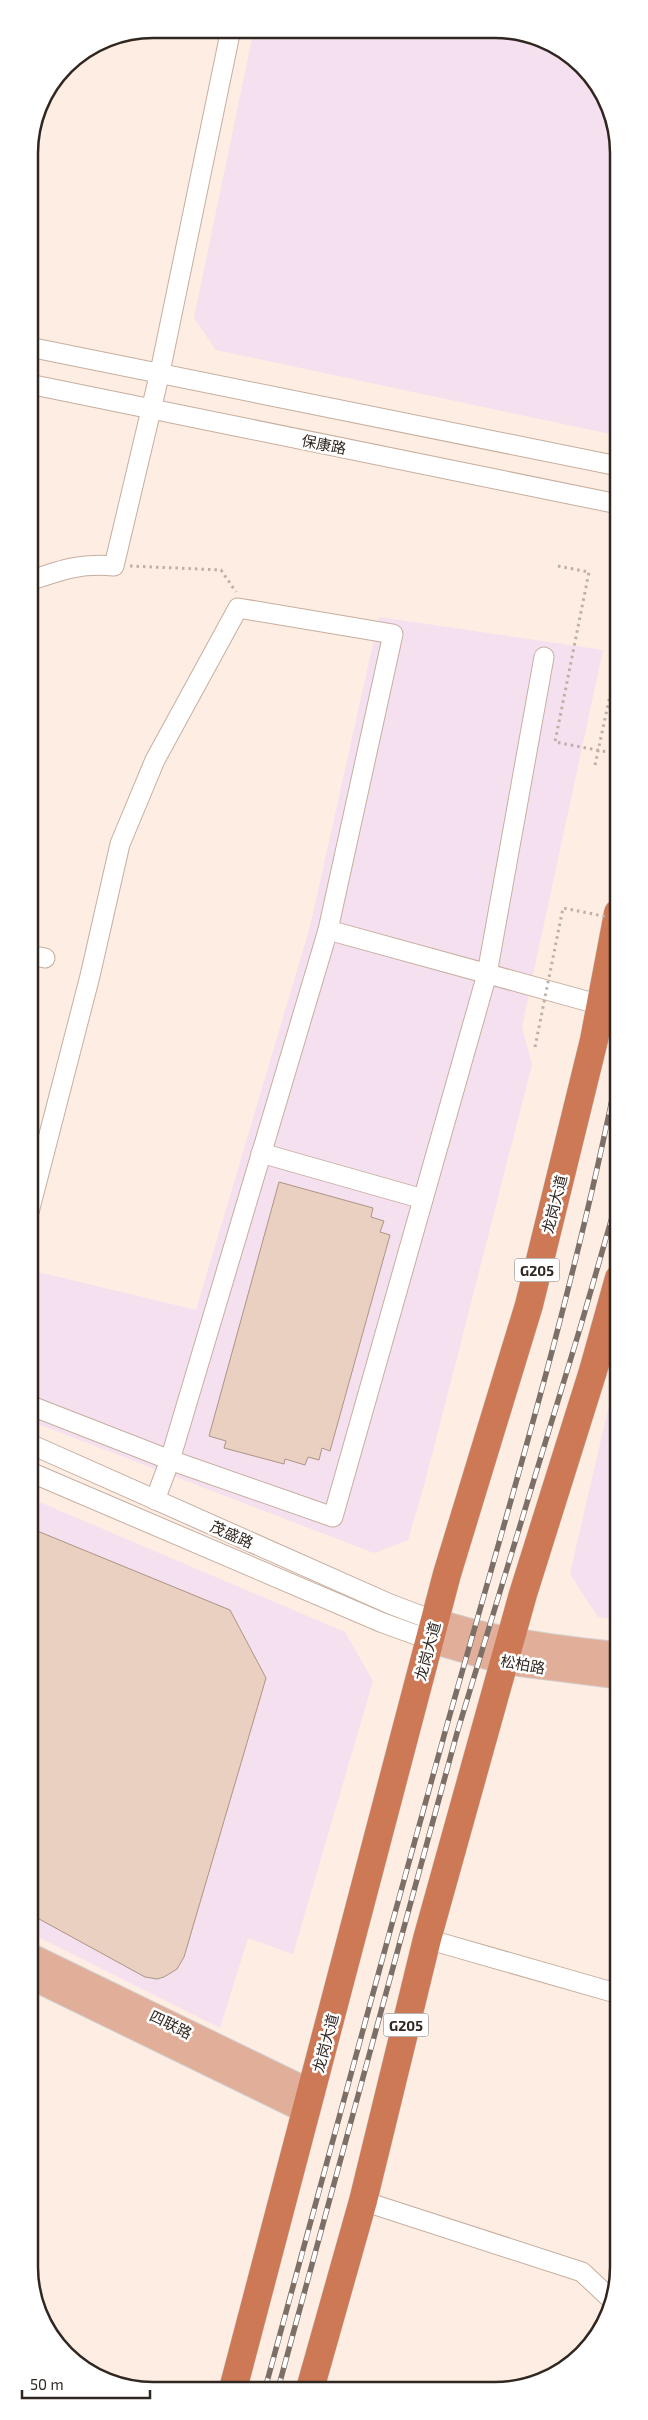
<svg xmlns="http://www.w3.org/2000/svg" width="648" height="2420" font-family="'Exo 2','Noto Sans SC',sans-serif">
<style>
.commercial{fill:#f4e0ef}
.building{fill:#ead0c0;stroke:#ac9485}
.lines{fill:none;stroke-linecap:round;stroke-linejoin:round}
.minor-casing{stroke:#c7ae9f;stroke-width:21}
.major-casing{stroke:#d2cfce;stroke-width:27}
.highway-casing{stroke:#d2cfce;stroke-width:29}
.path{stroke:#beb0a7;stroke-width:3;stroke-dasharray:2.5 4;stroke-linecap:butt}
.minor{stroke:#fff;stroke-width:19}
.major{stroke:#e1af99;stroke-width:25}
.highway{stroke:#cd7955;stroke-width:28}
.rail-casing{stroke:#7b6f67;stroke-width:5.5}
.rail{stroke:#fff;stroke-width:4;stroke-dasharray:11;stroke-linecap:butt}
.path-bridge{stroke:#beb0a7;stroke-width:3;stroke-dasharray:2.5 4;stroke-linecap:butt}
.labels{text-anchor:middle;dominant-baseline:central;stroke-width:5;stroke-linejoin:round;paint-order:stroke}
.shield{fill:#fff;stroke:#6f6864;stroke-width:1}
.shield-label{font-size:14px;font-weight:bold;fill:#312721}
.street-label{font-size:15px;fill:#312721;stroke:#fff}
.rim{fill:none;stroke:#312721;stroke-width:2.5}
</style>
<rect width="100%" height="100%" fill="#fdede3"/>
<g class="commercial">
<polygon points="254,29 520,31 583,65 607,98 618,136 618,433 615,435 216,350 194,318"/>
<polygon points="379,617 603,650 522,1026 532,1065 425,1482 408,1540 374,1553 30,1421 29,1290 34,1271 196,1310 310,927"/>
<polygon points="619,1362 619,1620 598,1617 570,1574"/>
<polygon points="30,1498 345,1632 373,1681 293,1954 248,1938 220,2028 30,1933"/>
</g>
<g class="building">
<polygon points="279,1182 373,1208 371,1217 384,1221 380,1232 390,1235 330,1451 322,1448 319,1460 308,1457 305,1465 285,1459 284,1464 224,1448 226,1441 209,1436"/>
<polygon points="30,1528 230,1610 266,1678 184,1957 177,1969 164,1977 157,1979 145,1977 30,1914"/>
</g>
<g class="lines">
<defs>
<g id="minor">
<polyline points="29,347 618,466"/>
<polyline points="29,384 618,504"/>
<path d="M29,581c32,-11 50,-18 85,-15l46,-194 71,-343"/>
<polyline points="328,930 601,1005"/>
<polyline points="29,955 45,958"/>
<polyline points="261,1153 423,1199"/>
<polyline points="29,1212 90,976 120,844 155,760 238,608 393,634 328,930 170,1460 155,1500"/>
<polyline points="29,1405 170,1460 333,1517 487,974 544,657"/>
<polyline points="30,1444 390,1604 435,1621"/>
<polyline points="30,1472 383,1623 430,1640"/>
<polyline points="427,1939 619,1994"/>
<polyline points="363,2201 582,2272 613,2301"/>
</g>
<g id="major">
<path d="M435,1621c60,20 121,27 184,34"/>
<polyline points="430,1640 506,1662 619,1676"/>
<polyline points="30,1956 312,2093"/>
<polyline points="30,1976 307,2111"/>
</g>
<g id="highway">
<polyline points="233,2389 447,1574 529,1305 594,1040 618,913"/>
<polyline points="310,2389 363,2201 427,1939 523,1594 593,1371 619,1278"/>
</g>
</defs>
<use href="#minor" class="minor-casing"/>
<use href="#major" class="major-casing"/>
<use href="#highway" class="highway-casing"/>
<g class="path">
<polyline points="130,566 221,570 236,592"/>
<polyline points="558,566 589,572 555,742 618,754"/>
<polyline points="595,765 614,677"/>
</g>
<use href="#minor" class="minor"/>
<use href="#major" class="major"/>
<use href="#highway" class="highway"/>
<defs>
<g id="rail">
<path d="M265,2389c61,-221 120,-443 182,-664 62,-219 128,-436 172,-660"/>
<polyline points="278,2389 457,1733 581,1325 619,1193"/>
</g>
</defs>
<use href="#rail" class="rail-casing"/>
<use href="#rail" class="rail"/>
<polyline class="path-bridge" points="535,1047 563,908 618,919"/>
</g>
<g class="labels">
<g class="shield">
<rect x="514.5" y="1258.5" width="45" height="23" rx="4"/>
<rect x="383.5" y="2013.5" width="45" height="23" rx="4"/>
</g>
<g class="shield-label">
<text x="537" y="1270">G205</text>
<text x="406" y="2025">G205</text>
</g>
<g class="street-label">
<text transform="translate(324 444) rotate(11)">保康路</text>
<text transform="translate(554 1204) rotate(-76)">龙岗大道</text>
<text transform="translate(232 1534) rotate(24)">茂盛路</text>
<text transform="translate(427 1651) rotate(-75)">龙岗大道</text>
<text transform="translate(523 1664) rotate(10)">松柏路</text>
<text transform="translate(171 2024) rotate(26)">四联路</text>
<text transform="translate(325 2043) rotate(-75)">龙岗大道</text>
</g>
</g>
<path d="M0 0H648V2420H0ZM153 38H495A115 115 0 0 1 610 153V2267A115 115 0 0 1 495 2382H153A115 115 0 0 1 38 2267V153A115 115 0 0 1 153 38Z" fill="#fff" fill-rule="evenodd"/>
<path class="rim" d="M153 38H495A115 115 0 0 1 610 153V2267A115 115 0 0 1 495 2382H153A115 115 0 0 1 38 2267V153A115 115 0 0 1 153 38Z"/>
<path d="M22 2390v8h128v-8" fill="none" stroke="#312721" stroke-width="2.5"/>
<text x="30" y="2390" font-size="15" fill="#312721" stroke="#ffffff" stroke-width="4" paint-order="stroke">50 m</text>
</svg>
